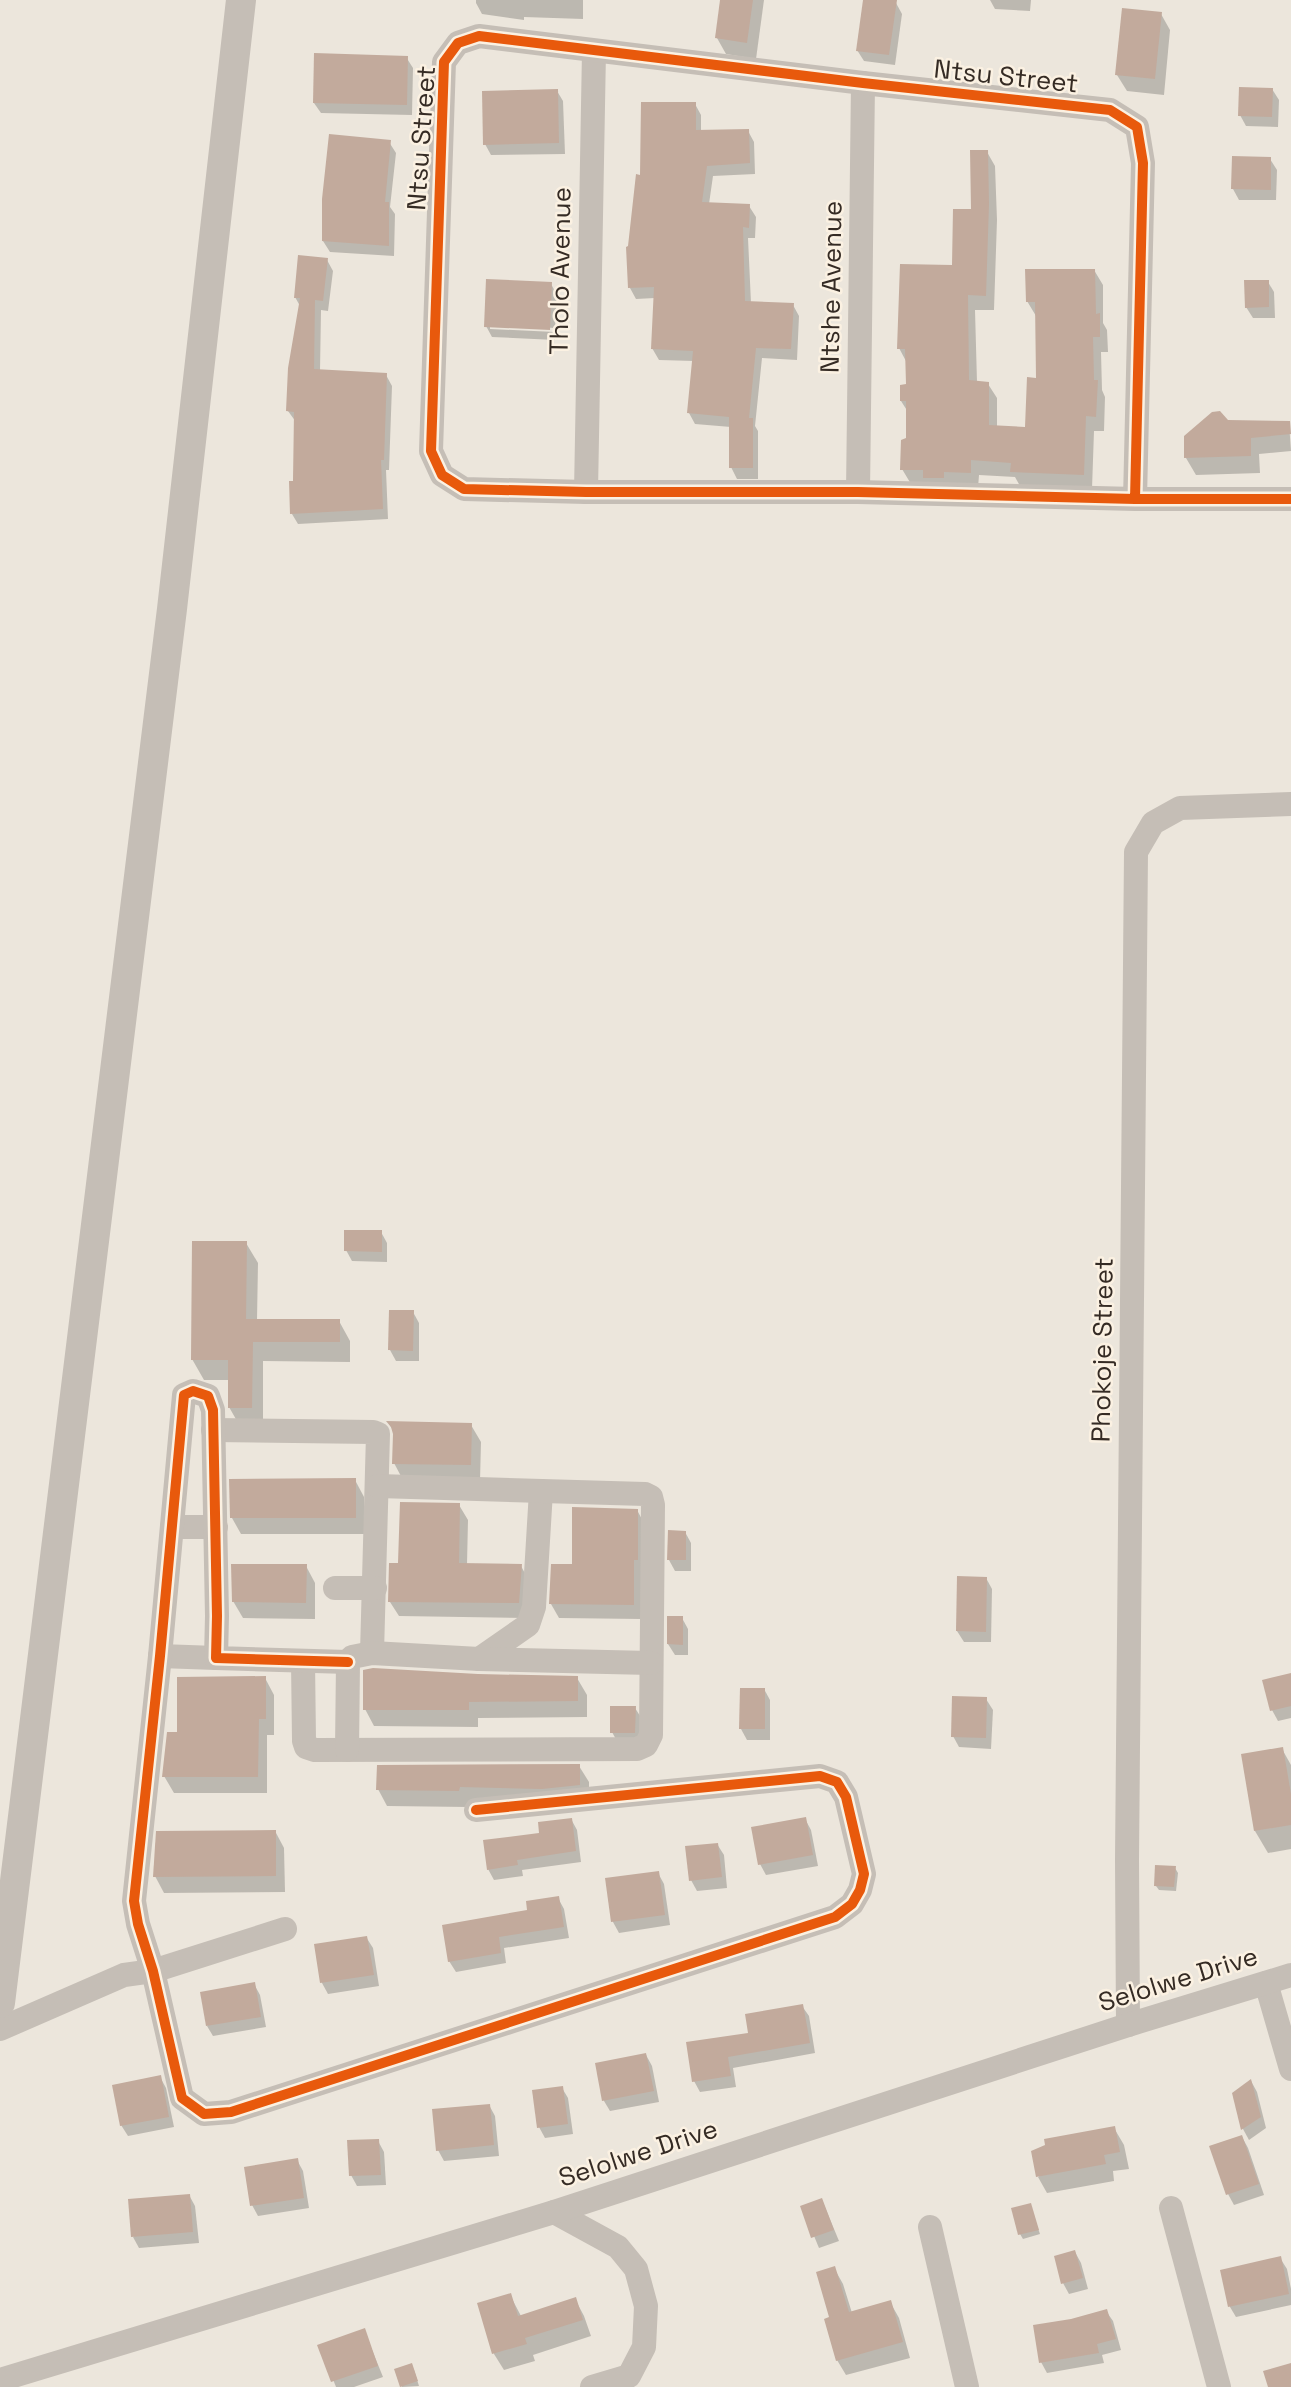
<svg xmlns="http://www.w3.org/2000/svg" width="1291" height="2387" font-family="'Space Grotesk',sans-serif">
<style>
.shadow{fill:#0003}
.building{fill:#c2aa9c}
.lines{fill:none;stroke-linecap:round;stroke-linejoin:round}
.minor{stroke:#c5beb6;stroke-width:24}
.tertiary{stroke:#c5beb6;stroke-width:30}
.cycleway-casing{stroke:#fbf1e2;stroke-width:15}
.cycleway{stroke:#e8590c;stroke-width:10}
.labels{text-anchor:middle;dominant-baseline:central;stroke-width:5;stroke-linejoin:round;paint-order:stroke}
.street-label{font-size:26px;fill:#352b24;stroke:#fbf1e2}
</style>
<rect width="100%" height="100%" fill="#ece6dc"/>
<g class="shadow">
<polygon points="476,0 583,0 583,19 524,17 524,20 482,14 476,3"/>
<polygon points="722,0 764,0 756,59 726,54 717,38"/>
<polygon points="864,0 896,3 902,14 895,65 864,61 857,50"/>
<polygon points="990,0 1031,0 1030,11 995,9"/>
<polygon points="1161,14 1170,30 1164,95 1127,91 1117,75"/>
<polygon points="406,57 413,68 412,115 321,113 314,103"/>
<polygon points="1272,89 1279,100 1278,127 1246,126 1240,115"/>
<polygon points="557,91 563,101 565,154 491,155 485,144"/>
<polygon points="695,104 701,115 701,132 748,131 754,142 755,174 713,176 709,204 749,206 756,217 755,238 748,238 751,303 793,305 799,316 797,360 762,358 755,426 758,431 758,479 737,479 731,467 731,427 695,424 689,413 694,361 659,360 652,348 655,298 636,299 630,288 642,177"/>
<polygon points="389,142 396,153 390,207 395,214 394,256 330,252 323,241"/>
<polygon points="987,152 995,166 997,220 994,310 975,310 977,382 988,384 997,398 997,427 1027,429 1038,380 1036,316 1027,301 1094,270 1103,285 1103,323 1107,330 1108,352 1101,352 1102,390 1105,397 1104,431 1094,431 1092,489 1020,486 1015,477 979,475 978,488 911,484 902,469 908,440 908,412 901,401 907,385 907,363 899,348 953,267 973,211"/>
<polygon points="1270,159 1277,170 1276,200 1239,200 1233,189"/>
<polygon points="327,260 333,271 328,311 321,310 320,371 386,375 392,386 389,470 386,470 388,519 298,524 292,514 296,422 288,411 300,306 295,297"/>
<polygon points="1268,282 1274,292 1275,318 1253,318 1246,307"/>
<polygon points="551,284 557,295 555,328 490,325 490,329 555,332 555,340 492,337 486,326"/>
<polygon points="1227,422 1289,423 1291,451 1259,454 1260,473 1196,475 1186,458 1186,437"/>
<polygon points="381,1232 387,1243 387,1262 352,1261 346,1250"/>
<polygon points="246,1243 258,1263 257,1320 339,1321 350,1341 350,1362 263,1361 263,1428 241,1428 229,1407 229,1380 204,1380 192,1359"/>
<polygon points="413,1312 419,1323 419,1361 396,1361 390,1350"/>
<polygon points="389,1424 471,1425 481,1442 480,1481 403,1480 394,1463 395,1433"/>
<polygon points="355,1480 364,1497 364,1534 241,1534 232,1518"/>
<polygon points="459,1505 468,1520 467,1565 521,1566 529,1581 527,1618 399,1616 390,1602 400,1564"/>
<polygon points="637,1510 645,1525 641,1619 559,1618 551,1604 574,1566"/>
<polygon points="685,1532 691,1543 691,1571 675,1571 669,1560"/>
<polygon points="306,1566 315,1583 315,1619 243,1618 233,1601"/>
<polygon points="986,1578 992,1589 991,1642 964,1642 957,1631"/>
<polygon points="682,1618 688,1629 688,1655 675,1655 668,1644"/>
<polygon points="1291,1675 1291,1718 1278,1721 1272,1710"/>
<polygon points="265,1678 274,1695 274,1735 267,1735 267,1793 174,1793 164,1776 179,1734"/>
<polygon points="577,1678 587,1695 587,1717 478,1718 478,1727 374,1726 365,1709"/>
<polygon points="764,1689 770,1700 770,1740 747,1740 741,1729"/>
<polygon points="986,1699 993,1710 991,1749 959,1747 953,1736"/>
<polygon points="635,1708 642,1719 640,1744 618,1743 612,1732"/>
<polygon points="1282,1749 1291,1765 1291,1849 1268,1853 1255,1831 1243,1756"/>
<polygon points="579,1766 589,1782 589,1801 468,1807 387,1806 378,1789"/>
<polygon points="571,1819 577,1830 581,1862 522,1870 523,1876 494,1880 488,1869 541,1834"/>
<polygon points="805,1819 811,1830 818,1866 766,1875 760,1864"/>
<polygon points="275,1831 284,1848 285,1892 164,1893 155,1876"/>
<polygon points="717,1844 724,1855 727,1888 697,1891 691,1880"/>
<polygon points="1175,1868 1178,1873 1176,1891 1159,1890 1156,1886"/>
<polygon points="658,1873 664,1884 670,1925 619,1933 613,1922 607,1880"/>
<polygon points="558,1898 564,1909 569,1938 504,1948 506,1963 456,1972 449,1961 529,1912"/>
<polygon points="366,1937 373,1948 379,1986 328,1994 322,1983 316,1946"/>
<polygon points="254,1984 260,1995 266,2027 213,2036 207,2026"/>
<polygon points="802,2006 809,2016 815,2053 733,2068 736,2087 700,2092 694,2081 750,2035"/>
<polygon points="646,2055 652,2066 659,2102 610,2111 604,2101 597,2065"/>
<polygon points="160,2077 166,2088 174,2127 128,2136 121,2125"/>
<polygon points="1251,2081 1257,2092 1266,2128 1249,2140 1243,2129 1234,2093"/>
<polygon points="562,2088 568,2098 573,2134 545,2138 539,2127"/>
<polygon points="489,2105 495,2116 499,2156 444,2161 438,2150"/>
<polygon points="1114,2128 1124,2145 1129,2169 1113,2171 1114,2181 1047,2193 1038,2177"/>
<polygon points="1242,2137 1248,2148 1264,2195 1234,2205 1228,2194 1212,2147"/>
<polygon points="378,2141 384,2152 386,2185 357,2186 351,2175"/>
<polygon points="297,2160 303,2171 309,2208 258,2216 252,2205"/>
<polygon points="189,2195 195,2206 199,2243 139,2248 133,2237"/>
<polygon points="822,2200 839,2241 819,2248 802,2207"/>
<polygon points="1030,2205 1040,2234 1023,2239 1020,2234"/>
<polygon points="1075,2252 1081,2263 1088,2289 1069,2294 1063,2283"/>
<polygon points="1280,2258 1287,2269 1291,2289 1291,2305 1236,2317 1230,2307 1222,2271"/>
<polygon points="834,2268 843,2284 852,2313 890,2302 899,2318 910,2358 846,2375 837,2360 831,2318"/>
<polygon points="510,2295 521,2316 575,2299 584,2316 591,2336 533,2355 535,2361 504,2370 494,2354 479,2304"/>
<polygon points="1106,2311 1113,2321 1121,2350 1102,2355 1104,2363 1047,2373 1041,2362 1071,2321"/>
<polygon points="364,2330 383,2377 354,2387 336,2387 320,2346"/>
<polygon points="396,2370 414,2370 419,2386 402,2387"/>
</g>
<g class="building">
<polygon points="720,0 753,0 747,43 715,38"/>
<polygon points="863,0 897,0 889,55 856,51"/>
<polygon points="1122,8 1162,12 1155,79 1115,75"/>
<polygon points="314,53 408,56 407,105 313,103"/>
<polygon points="1239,87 1273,88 1272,117 1238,116"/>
<polygon points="558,89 559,143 483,145 482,91"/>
<polygon points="641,102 696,102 696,130 749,129 750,163 707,166 702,202 750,204 749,228 743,227 745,301 794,303 791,349 756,348 749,418 753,418 753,468 729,468 729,417 687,413 693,351 651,349 654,287 628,288 626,247 628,246 636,174 640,175"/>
<polygon points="329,134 391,140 385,202 389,202 389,246 322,241 322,199"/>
<polygon points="970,150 988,150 989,204 986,296 968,295 969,380 989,382 989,425 1025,427 1027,377 1036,378 1035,302 1026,302 1025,269 1095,269 1096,314 1100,313 1100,337 1093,337 1094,380 1098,380 1096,417 1086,416 1084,475 1010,472 1011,463 971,460 971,473 944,472 944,478 923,478 923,470 900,470 901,440 906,438 906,401 900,401 900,385 906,384 905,349 897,349 900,264 952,265 953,209 971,209"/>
<polygon points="1232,156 1271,157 1271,190 1231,189"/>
<polygon points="298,255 328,258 323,301 315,300 314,369 387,373 384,460 381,460 383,509 290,514 289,481 293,481 294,412 286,411 288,368 300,298 294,298"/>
<polygon points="486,279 552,282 550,330 484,327"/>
<polygon points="1244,280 1269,280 1269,307 1245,308"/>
<polygon points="1220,411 1228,420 1290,421 1291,434 1251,438 1251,456 1184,458 1184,436 1212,412"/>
<polygon points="344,1230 382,1230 382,1252 344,1251"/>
<polygon points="192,1241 247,1241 246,1319 340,1319 340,1342 253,1342 252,1408 228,1408 228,1360 191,1360"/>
<polygon points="389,1310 414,1310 413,1351 388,1350"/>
<polygon points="386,1421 472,1423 471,1465 392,1464 393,1434 391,1427"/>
<polygon points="356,1478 356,1518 230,1518 229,1479"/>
<polygon points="400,1502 460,1503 459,1563 522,1564 519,1603 388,1602 389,1563 398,1563"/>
<polygon points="572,1507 638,1509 638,1560 634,1560 634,1605 549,1604 551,1564 572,1564"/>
<polygon points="668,1530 686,1531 686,1560 667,1560"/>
<polygon points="231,1564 307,1564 306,1603 232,1602"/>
<polygon points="957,1576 987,1577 986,1632 956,1631"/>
<polygon points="667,1616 683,1616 683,1645 667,1644"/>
<polygon points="373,1668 478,1674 578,1676 578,1701 469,1702 469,1710 363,1710 363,1670"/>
<polygon points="1291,1673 1291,1706 1270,1711 1262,1680"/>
<polygon points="266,1676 266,1719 259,1719 258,1777 162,1777 167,1732 177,1732 177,1677"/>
<polygon points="740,1688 765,1688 765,1729 739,1729"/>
<polygon points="952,1696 987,1697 986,1738 951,1737"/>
<polygon points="610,1706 636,1706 635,1733 610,1733"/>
<polygon points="1283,1747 1291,1794 1291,1825 1254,1831 1241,1754"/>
<polygon points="580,1764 580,1785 542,1789 460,1787 459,1791 376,1790 377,1765"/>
<polygon points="806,1817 813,1855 758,1865 751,1827"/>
<polygon points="572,1818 576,1851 517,1860 518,1865 487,1870 483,1840 539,1833 538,1822"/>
<polygon points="276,1830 276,1876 153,1877 156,1831"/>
<polygon points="718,1843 722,1877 689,1881 685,1846"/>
<polygon points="1155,1865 1176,1866 1174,1887 1154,1886"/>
<polygon points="659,1871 665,1915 611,1922 605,1878"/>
<polygon points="559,1896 564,1927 499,1937 501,1953 448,1962 442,1925 527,1910 526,1901"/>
<polygon points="367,1936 374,1975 320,1983 314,1944"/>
<polygon points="255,1982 261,2017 206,2026 200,1992"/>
<polygon points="803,2004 810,2043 728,2057 731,2076 692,2082 686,2042 748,2033 745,2014"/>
<polygon points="646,2053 654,2091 602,2101 595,2063"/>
<polygon points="161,2075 169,2117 120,2126 112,2085"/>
<polygon points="1251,2079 1261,2117 1241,2130 1232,2093"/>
<polygon points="563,2086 568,2124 537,2128 532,2090"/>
<polygon points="490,2104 494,2145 436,2151 432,2109"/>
<polygon points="1115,2126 1120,2152 1104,2155 1106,2164 1036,2177 1031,2151 1045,2145 1044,2139"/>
<polygon points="1242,2135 1259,2184 1226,2195 1209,2146"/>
<polygon points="379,2139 381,2175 349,2176 347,2140"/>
<polygon points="298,2158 304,2198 250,2206 244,2167"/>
<polygon points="190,2194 193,2232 131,2237 128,2199"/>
<polygon points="822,2198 834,2230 811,2238 800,2206"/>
<polygon points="1031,2203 1039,2230 1018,2235 1011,2208"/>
<polygon points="1075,2250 1083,2278 1061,2284 1054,2256"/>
<polygon points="1281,2256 1289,2294 1228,2307 1220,2270"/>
<polygon points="835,2266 849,2312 891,2300 903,2342 836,2361 824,2319 829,2317 816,2272"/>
<polygon points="511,2293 518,2316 576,2297 583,2320 525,2338 527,2344 492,2354 477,2303"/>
<polygon points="1107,2309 1116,2339 1097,2344 1099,2353 1039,2363 1033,2325 1071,2319"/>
<polygon points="365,2328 378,2366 331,2382 317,2345"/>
<polygon points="412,2363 418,2381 400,2387 394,2369"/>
<polygon points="1291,2363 1291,2387 1268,2387 1263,2371"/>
</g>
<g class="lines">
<g class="minor">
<polyline points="586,492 594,51"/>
<polyline points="858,492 863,83"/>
<polyline points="1135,499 1143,163 1137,127 1110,110 863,83 479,36 458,43 444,62 431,451 442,475 464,489 586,492 858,492 1135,499 1291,499"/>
<polyline points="213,1430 373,1432 378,1434 372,1653"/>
<polyline points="172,1527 216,1527"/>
<polyline points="335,1588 375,1588"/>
<polyline points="160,1656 216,1658"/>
<polyline points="479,1659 528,1625 534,1607 541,1491"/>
<polyline points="303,1661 304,1741 306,1747 315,1750 637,1749 646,1745 651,1735 653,1505 651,1497 645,1494 378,1486"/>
<polyline points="348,1662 216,1658 217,1616 213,1410 208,1396 193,1391 184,1395 160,1656 134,1901 138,1924 153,1971 182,2098 204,2114 231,2112 835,1917 852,1904 860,1890 864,1874 846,1797 837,1782 820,1776 476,1810"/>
<polyline points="347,1750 348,1662 352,1657 372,1653 479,1659 651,1663"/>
<polyline points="1266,1983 1291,2069"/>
<polyline points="1128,2025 1127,1860 1136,852 1153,823 1180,808 1291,804"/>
<polyline points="0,2029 124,1975 153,1971 285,1929"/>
<polyline points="1171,2208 1219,2387"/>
<polyline points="554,2212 618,2247 636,2269 646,2306 644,2347 629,2376 592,2387"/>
<polyline points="930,2227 967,2387"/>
<polyline points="0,2380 554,2212 1128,2025 1291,1975"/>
</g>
<polyline class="tertiary" points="0,2003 172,609 241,0"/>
<defs>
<g id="cycleway">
<polyline points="1135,499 1143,163 1137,127 1110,110 863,83 479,36 458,43 444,62 431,451 442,475 464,489 586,492 858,492 1135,499 1291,499"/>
<polyline points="348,1662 216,1658 217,1616 213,1410 208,1396 193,1391 184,1395 160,1656 134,1901 138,1924 153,1971 182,2098 204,2114 231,2112 835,1917 852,1904 860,1890 864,1874 846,1797 837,1782 820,1776 476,1810"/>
</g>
</defs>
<use href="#cycleway" class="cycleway-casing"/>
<use href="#cycleway" class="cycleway"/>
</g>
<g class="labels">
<g class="street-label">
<text transform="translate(1006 76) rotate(6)">Ntsu Street</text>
<text transform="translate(421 138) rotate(-86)">Ntsu Street</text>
<text transform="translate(560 271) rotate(-89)">Tholo Avenue</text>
<text transform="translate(831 287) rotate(-89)">Ntshe Avenue</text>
<text transform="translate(1102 1350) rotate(-89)">Phokoje Street</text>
<text transform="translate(1178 1979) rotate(-17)">Selolwe Drive</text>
<text transform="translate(638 2153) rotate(-18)">Selolwe Drive</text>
</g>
</g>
</svg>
